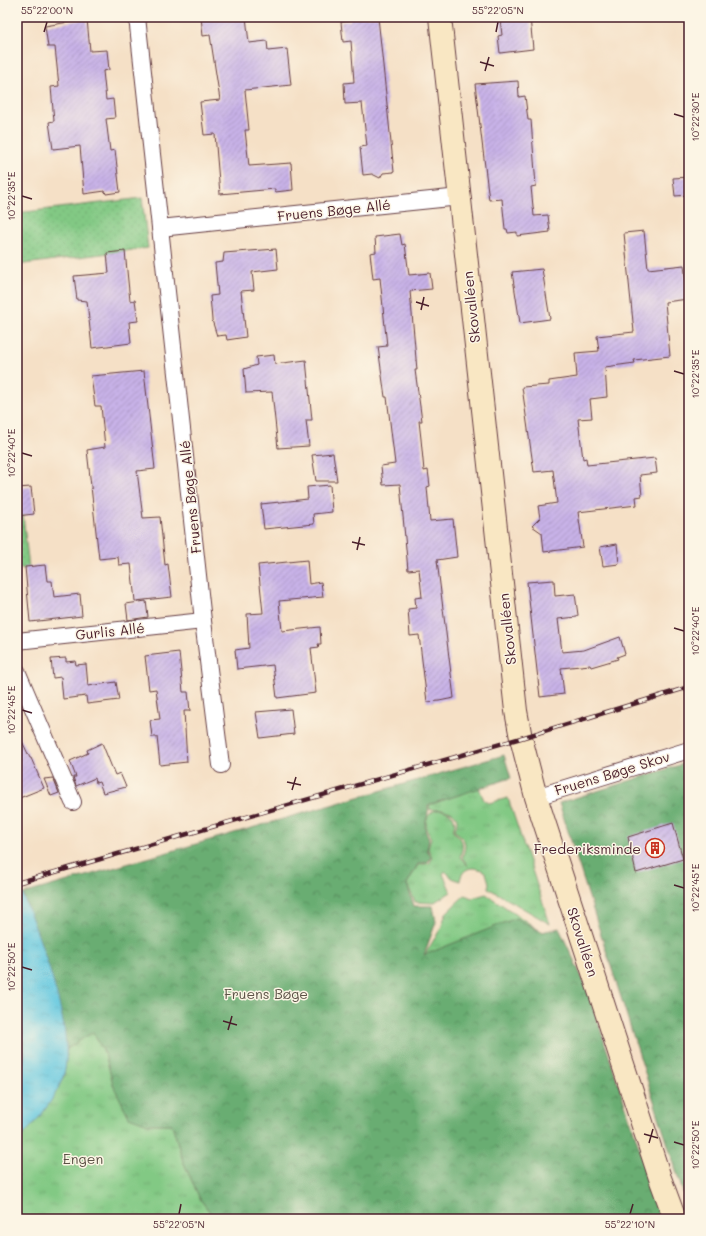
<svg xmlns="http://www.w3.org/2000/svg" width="706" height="1236" font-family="Mali,sans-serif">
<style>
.grass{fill:url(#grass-tufts);stroke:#667458}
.forest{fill:url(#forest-crowns);stroke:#5a664e}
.garden{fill:url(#garden-dots);stroke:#667458}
.water{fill:url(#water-ripples);stroke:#567486}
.building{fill:url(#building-hatch)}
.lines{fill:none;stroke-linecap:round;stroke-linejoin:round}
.street-casing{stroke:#643c42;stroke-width:18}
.secondary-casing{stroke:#643c42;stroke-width:24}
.street{stroke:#fff;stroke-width:16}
.secondary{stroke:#f9e7c3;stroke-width:22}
.rail-casing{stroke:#4a1f2b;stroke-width:4.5}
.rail{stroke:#fcf5e5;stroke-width:3;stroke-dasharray:9;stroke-linecap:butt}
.ticks{fill:none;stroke:#4a1f2b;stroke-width:1.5}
.labels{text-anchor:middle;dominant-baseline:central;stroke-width:3;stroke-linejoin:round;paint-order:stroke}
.street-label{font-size:14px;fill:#4a1f2b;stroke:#fcf5e5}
.poi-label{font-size:14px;fill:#4a1f2b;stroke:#fcf5e5;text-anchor:end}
.park-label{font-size:14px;fill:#5b5246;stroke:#fcf5e5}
.neatline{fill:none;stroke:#4a1f2b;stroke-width:1.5}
.ticks-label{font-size:10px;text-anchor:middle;fill:#4a1f2b}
</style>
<defs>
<pattern id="grass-tufts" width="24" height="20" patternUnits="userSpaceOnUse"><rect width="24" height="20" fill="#82c984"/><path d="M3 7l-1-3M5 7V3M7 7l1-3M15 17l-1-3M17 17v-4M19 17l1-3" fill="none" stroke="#72ac72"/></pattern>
<pattern id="forest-crowns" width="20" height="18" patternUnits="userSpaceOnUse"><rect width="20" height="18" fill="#69ad72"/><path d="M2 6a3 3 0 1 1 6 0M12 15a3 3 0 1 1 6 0" fill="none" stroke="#588c5e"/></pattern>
<pattern id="garden-dots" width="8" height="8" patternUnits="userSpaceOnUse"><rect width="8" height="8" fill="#82c984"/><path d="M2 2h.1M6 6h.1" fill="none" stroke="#72ac72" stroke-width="1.8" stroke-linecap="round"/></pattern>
<pattern id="water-ripples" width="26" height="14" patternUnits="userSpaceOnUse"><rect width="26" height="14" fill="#62c8e0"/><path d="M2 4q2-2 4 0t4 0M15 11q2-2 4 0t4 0" fill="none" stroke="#57abc0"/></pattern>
<pattern id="building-hatch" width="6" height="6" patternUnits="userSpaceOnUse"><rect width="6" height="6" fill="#c8b2e8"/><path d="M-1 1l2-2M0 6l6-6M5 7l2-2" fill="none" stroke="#a490bc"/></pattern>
</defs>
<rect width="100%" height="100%" fill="#fcf5e5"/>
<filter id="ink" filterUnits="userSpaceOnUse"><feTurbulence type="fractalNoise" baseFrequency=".025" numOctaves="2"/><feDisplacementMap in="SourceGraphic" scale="8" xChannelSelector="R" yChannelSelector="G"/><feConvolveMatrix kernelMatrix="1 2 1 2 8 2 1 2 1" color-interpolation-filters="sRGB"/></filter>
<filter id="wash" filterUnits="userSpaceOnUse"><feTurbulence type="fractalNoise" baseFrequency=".012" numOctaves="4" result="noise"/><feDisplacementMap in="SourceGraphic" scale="16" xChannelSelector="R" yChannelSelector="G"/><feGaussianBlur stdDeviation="0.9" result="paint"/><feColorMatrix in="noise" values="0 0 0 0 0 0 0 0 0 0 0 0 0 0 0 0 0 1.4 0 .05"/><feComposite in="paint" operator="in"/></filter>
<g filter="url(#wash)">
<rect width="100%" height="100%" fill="#f5e0c6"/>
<g class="grass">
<path d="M479,788l5,12 5,3 19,-5 42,126 -62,-36 1,-5 -3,-10c-10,-8 -24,-7 -26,8l-8,-3 -7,-7 -2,3 8,18 -18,11 -18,-1 -8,-18 11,-19 12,-2 2,-6 -4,-8 3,-11c-14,-20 5,-38 22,-22l2,7 -2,9c11,6 11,14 7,25l8,9 -6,-9c5,-12 4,-19 -8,-26 1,-2 3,-6 3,-9 1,-13 -19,-13 -27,-12l-1,-5z"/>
<polygon points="486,894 542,932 516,918 424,956 441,928 446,913 465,895 472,898"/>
<polygon points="93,1031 105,1054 114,1087 148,1124 172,1124 183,1161 200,1199 215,1219 17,1219 17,1141 25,1133 64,1076 67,1049"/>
</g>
<g class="forest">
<path d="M504,755l7,23 -83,27c2,14 -8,18 1,34l-2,11 4,7 -3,5 -10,2 -11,20 7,22h19l3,16 -12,33 92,-37 26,14 17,-4 27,58 77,233h-448l-15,-20 -17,-38 -11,-37h-24l-19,-7 -15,-30 -9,-33 -12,-22 -26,17c-8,-54 -26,-104 -44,-155z"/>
<polygon points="689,762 689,1211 559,803"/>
<path d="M17,1015c9,24 10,45 0,68z"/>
</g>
<g class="garden">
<polygon points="142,198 148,248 17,265 17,213"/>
<polygon points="17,462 29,568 17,569"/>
</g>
<path class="water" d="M17,880c17,44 62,153 46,197 -8,23 -28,47 -46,64v-58l5,-12 3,-18 -2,-21 -6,-17z"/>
<g id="blocks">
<g class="building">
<polygon points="201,17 246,17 249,43 267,41 268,51 287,49 291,85 245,90 249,130 245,130 249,166 291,163 293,190 275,192 275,189 220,194 215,134 204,135 200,102 220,100 210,35 203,36"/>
<polygon points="350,17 378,17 394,172 383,173 380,178 372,174 363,175 360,147 367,146 362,103 345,104 344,83 354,82 351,41 343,42 341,22 350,21"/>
<polygon points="512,17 530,17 533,49 500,53 498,36 502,35 500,19"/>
<polygon points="87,19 90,51 107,50 109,70 103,71 106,100 113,99 115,118 106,119 110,151 115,150 120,192 106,194 105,191 84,194 80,146 53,149 49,122 54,121 51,87 59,86 55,47 48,47 45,26"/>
<polygon points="518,81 519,97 525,96 528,120 531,120 536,186 531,187 534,216 548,215 550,232 517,236 517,232 508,233 507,229 505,229 502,199 489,200 475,84"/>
<polygon points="689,177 689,195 675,196 673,178"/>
<polygon points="644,231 648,269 684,265 688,299 665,302 670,356 634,360 635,363 605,367 607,397 590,399 592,418 578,419 583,459 586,458 587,465 655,458 657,473 640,475 642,496 636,497 637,505 578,512 583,547 544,552 542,533 532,526 540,518 538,506 557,503 553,470 534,472 522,387 549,385 549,381 577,377 575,353 599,351 597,336 634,332 624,233"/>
<polygon points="400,234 402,245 405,244 409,275 430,273 432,289 410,291 417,370 415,370 422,421 419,421 421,439 424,471 428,470 430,486 427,487 430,521 453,519 457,557 437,560 454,698 439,701 427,702 419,635 410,636 408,609 416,608 415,598 422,597 419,569 408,570 400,484 383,485 381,466 395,464 387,397 385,397 378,347 387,346 380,278 373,279 370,253 376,252 375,237"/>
<polygon points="276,249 278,269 252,272 254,290 241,291 246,337 227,340 226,335 217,336 212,320 210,296 218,295 215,263 223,262 224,253"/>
<polygon points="125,251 130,301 135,300 138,321 129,322 131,343 92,348 87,301 77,300 74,276 109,273 107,253"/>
<polygon points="542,269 550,319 520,323 512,272"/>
<polygon points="274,355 275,364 306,360 312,420 306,420 309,446 278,448 272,392 246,393 244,369 257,365 256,357"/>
<polygon points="144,371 155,469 137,471 143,518 160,517 165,565 168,564 172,597 135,601 131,564 119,565 118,557 99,559 87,450 105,447 101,406 95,406 91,376"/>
<polygon points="333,453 337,481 316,481 312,455"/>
<polygon points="330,485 332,512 313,514 314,524 264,529 261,504 308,499 307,487"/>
<polygon points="31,487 34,514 17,516 17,488"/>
<polygon points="617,544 619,564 603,566 600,547"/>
<polygon points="307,560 309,584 321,582 323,597 279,601 282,631 320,627 321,644 318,644 319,647 311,648 316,693 277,698 273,665 237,669 235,650 249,648 247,614 263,613 258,565"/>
<polygon points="45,565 47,581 52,581 54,597 80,594 82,616 30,622 25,567"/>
<polygon points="554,580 555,596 575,594 578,615 577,617 558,619 562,652 584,650 620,637 625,654 617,657 618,659 591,667 590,665 561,668 564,694 540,697 527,582"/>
<polygon points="146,601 148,617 128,620 126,604"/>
<polygon points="179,652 183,692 188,692 190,711 184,711 187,762 160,765 157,737 152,737 150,720 160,719 156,689 149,690 145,656"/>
<polygon points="66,658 66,662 75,661 76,665 86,664 88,686 116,682 119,700 87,704 86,696 63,699 61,677 53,678 51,659"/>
<polygon points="291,709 294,734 260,738 256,712"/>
<polygon points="17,731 30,758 31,758 44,788 17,799"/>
<polygon points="102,743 115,775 120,773 126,787 103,793 99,782 96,783 95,778 76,786 73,777 76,777 70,761 88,753 87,750"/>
<polygon points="53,778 59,793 51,796 44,779"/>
<polygon points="673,823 683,859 636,873 628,837"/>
</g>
</g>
</g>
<g filter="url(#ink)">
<use href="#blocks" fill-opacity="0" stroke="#643c42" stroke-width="1"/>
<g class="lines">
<defs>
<g id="street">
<polyline points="137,17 203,621 221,765"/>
<polyline points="160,228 460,197"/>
<polyline points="17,641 203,621"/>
<polyline points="17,671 73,802"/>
<polyline points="536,797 689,750"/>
</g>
<polyline id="secondary" points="440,17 516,711 521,738 536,797 660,1178 675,1219"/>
</defs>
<use href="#street" class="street-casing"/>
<use href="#secondary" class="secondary-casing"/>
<use href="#street" class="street"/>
<use href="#secondary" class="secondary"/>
<defs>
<polyline id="rail" points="17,883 521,738 689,687"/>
</defs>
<use href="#rail" class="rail-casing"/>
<use href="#rail" class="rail"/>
</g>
</g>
<path class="ticks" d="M44,32l3,-10M496,32l2,-10M480,62l14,4M485,71l4,-14M674,114l10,3M22,196l10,3M416,302l13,4M421,310l3,-13M674,371l10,3M22,453l10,3M352,542l13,3M357,550l3,-13M674,628l10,3M22,710l10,3M287,782l14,3M292,790l4,-13M674,885l10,3M22,967l10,3M223,1021l14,4M228,1030l4,-14M644,1134l14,4M674,1142l10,3M649,1143l4,-14M179,1214l2,-10M630,1214l3,-10"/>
<defs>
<symbol id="building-ring" viewBox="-11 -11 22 22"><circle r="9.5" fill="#fcf5e5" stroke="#c8321e" stroke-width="1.5"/><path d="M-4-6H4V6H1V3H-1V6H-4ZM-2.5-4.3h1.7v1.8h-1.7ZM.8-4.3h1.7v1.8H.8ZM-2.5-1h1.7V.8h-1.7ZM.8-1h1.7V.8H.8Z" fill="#c8321e"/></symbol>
</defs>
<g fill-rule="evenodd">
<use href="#building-ring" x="644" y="837" width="22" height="22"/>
</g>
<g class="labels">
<g class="street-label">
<text transform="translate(334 210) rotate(-6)">Fruens Bøge Allé</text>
<text transform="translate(471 307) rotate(-96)">Skovalléen</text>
<text transform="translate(190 497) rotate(-96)">Fruens Bøge Allé</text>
<text transform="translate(507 629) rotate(-96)">Skovalléen</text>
<text transform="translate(110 631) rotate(-6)">Gurlis Allé</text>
<text transform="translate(612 773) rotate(-17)">Fruens Bøge Skov</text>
<text transform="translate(583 942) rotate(72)">Skovalléen</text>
</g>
<g class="poi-label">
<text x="641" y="848">Frederiksminde</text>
</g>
<g class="park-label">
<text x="266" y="993">Fruens Bøge</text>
<text x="83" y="1158">Engen</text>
</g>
</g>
<rect width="706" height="1236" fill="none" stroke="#fcf5e5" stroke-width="44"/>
<rect x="22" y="22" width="662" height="1192" class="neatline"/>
<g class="ticks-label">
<text x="47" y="14">55°22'00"N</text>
<text x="498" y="14">55°22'05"N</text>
<text transform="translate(695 117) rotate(-90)" y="4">10°22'30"E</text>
<text transform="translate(11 196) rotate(-90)" y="4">10°22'35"E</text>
<text transform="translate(695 374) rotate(-90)" y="4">10°22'35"E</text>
<text transform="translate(11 453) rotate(-90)" y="4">10°22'40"E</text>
<text transform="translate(695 631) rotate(-90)" y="4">10°22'40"E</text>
<text transform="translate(11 710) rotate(-90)" y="4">10°22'45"E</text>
<text transform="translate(695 888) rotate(-90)" y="4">10°22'45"E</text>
<text transform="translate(11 967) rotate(-90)" y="4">10°22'50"E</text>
<text transform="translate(695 1145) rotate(-90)" y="4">10°22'50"E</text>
<text x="179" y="1228">55°22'05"N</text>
<text x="630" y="1228">55°22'10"N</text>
</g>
</svg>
